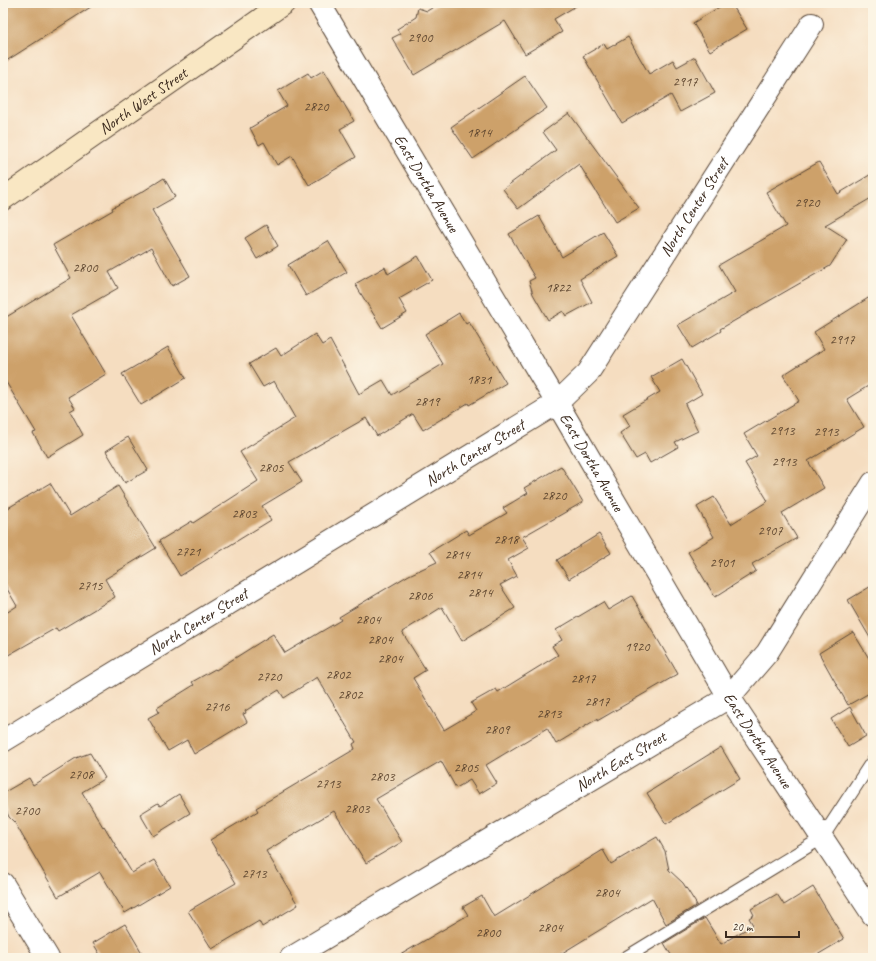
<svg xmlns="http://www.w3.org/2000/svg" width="876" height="961" font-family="Caveat,sans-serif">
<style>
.building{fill:#cda16a}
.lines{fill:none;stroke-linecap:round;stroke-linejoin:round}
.lane-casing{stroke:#574536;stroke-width:14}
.street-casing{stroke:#574536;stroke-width:24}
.secondary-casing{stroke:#574536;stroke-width:24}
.lane{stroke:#fff;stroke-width:12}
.street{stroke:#fff;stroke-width:22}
.secondary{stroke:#f9e7c3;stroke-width:22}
.labels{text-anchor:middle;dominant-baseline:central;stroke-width:3.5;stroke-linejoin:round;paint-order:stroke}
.number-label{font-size:14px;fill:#604831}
.street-label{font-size:16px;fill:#3b2a1e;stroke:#fcf5e5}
</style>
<rect width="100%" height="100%" fill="#fcf5e5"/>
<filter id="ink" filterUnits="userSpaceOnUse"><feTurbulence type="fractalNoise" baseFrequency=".025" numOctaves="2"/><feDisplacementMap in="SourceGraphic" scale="8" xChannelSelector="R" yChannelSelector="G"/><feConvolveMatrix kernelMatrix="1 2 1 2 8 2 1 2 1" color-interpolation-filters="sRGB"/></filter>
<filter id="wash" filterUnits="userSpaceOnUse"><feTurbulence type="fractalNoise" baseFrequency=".012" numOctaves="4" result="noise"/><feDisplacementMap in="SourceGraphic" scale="16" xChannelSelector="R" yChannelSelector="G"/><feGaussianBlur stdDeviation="0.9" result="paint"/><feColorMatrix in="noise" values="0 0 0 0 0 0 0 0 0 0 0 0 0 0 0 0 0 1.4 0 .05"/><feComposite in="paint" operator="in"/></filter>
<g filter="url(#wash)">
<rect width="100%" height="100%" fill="#f5ddc0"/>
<g id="blocks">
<g class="building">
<polygon points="3,3 97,3 3,63"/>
<polygon points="440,3 581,3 554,19 562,32 525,54 505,21 414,75 392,38 400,34 397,29 416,17 418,8 427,11"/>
<polygon points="726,3 731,3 747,29 710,51 693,23"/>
<polygon points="628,37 649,74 673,60 677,67 695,57 715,93 680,112 671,95 622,123 583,56 604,44 607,49"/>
<polygon points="324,70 354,121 340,129 356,157 309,185 292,156 277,165 264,142 259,145 250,128 287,106 278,91 308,73 311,78"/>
<polygon points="525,76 547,108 473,159 451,127"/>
<polygon points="569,113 639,208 615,222 579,164 518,209 503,189 556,150 543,132"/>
<polygon points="819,162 838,194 873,173 873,197 825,225 847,239 830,266 720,329 721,331 692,348 678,325 735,292 719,265 786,226 766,192"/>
<polygon points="164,178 175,197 152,210 190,276 172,286 151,248 109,272 118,288 71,315 106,374 68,397 75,408 70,411 83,435 47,457 33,433 36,432 3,377 3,319 71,278 53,245 113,210 112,208 142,192"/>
<polygon points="539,216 562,257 603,232 618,256 580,279 592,302 566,316 563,311 548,320 533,294 529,281 535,278 509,234"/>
<polygon points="266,225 278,246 257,259 245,238"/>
<polygon points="328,241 347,272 306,296 288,265"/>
<polygon points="418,256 432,280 399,299 407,313 382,328 355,284 385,267 388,274"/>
<polygon points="873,295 873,383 847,399 864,427 808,461 824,488 782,513 797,538 752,564 756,571 715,597 688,552 714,537 697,507 714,497 731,524 768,501 745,463 757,456 744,434 799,401 783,375 824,349 814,332"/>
<polygon points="459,313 466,324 469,322 506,383 469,405 468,403 423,430 413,414 377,436 366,418 289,462 302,482 262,506 271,520 180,576 159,541 192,521 193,523 258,481 240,452 295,418 274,381 263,387 249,364 276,348 281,356 315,334 322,345 330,340 359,394 383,380 392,395 443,364 425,334"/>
<polygon points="168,347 186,378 141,405 122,374"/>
<polygon points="682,359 702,394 685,404 698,431 675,442 678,447 650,463 645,454 636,459 620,433 630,426 623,414 660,392 651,377"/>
<polygon points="128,437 148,470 125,483 106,451"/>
<polygon points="561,466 583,502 522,537 529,548 508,560 517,576 500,585 515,608 462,641 442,607 402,632 426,670 413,678 444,730 476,711 471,703 496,689 498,692 558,655 552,646 562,640 556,630 603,602 608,610 632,596 678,674 597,721 597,719 556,744 547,728 486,765 497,783 479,794 470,780 456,788 441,761 376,799 402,842 366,863 334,811 266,851 298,905 262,927 259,921 212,949 188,911 236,883 210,840 258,811 256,808 355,749 353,744 356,742 317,677 284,698 279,690 245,711 246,713 243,714 247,722 194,754 187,740 168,751 148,718 159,712 157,708 194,685 192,682 215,669 216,670 273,634 285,653 341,620 339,617 372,597 409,575 437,562 430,552 466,530 469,535 507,513 503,508 528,493 524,488"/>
<polygon points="50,483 70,516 118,486 156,548 105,579 115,597 58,631 56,628 3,658 3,615 17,606 3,582 3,511"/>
<polygon points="599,534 611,553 569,579 557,560"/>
<polygon points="873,585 873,643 848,600"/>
<polygon points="853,632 873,665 873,691 848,705 819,653"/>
<polygon points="850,707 866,736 848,747 831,719"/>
<polygon points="721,747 740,779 666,824 647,793"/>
<polygon points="90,753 105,778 82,792 103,827 104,826 132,873 154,860 170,886 125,913 100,872 58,897 15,823 9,817 3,804 3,793 29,778 33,785 76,758"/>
<polygon points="179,794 190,813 153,836 140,814 158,803 160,806"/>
<polygon points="657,837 665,851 669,870 683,883 697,905 666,924 652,898 554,958 395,958 468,915 463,907 482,896 494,917 603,850 611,864"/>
<polygon points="813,887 844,939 812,958 673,958 664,943 705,918 721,944 753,925 749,918 754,915 751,909 777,894 784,905"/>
<polygon points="125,924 145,958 102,958 93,943"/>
</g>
</g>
</g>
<g filter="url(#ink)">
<use href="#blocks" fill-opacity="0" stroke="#574536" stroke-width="1"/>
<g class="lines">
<defs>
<polyline id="lane" points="625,958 822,838 873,760"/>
<g id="street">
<path id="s1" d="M319,3l238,400 172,294 144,218"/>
<path id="s2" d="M3,741l554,-338 31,-30 224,-349"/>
<polyline points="3,884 48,958"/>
<path id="s3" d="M291,958l438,-261 38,-44 106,-170"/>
</g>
<g id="secondary">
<path id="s4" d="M3,199l281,-196"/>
</g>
</defs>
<use href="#lane" class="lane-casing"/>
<use href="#street" class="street-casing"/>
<use href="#secondary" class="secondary-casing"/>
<use href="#lane" class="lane"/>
<use href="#street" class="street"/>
<use href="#secondary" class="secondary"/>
</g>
</g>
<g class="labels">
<g class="number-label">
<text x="420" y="37">2900</text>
<text x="685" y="81">2917</text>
<text x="316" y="106">2820</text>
<text x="479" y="132">1814</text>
<text x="807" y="202">2920</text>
<text x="85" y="267">2800</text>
<text x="558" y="287">1822</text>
<text x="842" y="339">2917</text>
<text x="479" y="379">1831</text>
<text x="427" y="401">2819</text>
<text x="782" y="430">2913</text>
<text x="826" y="431">2913</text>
<text x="784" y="461">2913</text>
<text x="271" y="467">2805</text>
<text x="554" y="495">2820</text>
<text x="244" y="513">2803</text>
<text x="770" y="530">2907</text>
<text x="506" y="539">2818</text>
<text x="188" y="551">2721</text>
<text x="457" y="554">2814</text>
<text x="722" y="562">2901</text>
<text x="469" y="574">2814</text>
<text x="90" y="585">2715</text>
<text x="480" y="592">2814</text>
<text x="420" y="595">2806</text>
<text x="368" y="619">2804</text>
<text x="380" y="639">2804</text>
<text x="637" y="646">1920</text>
<text x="390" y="658">2804</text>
<text x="338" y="674">2802</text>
<text x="269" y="676">2720</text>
<text x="583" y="678">2817</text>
<text x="350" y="694">2802</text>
<text x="597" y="701">2817</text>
<text x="217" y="706">2716</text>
<text x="549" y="713">2813</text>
<text x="497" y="729">2809</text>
<text x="466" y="767">2805</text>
<text x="81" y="774">2708</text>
<text x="382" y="776">2803</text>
<text x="328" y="783">2713</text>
<text x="357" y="808">2803</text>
<text x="27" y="810">2700</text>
<text x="254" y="873">2713</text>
<text x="607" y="892">2804</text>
<text x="550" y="927">2804</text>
<text x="488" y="932">2800</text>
</g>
<g class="street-label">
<text stroke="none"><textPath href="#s4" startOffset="171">North West Street</textPath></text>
<text stroke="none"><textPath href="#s1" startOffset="210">East Dortha Avenue</textPath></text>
<text stroke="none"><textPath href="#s2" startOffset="889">North Center Street</textPath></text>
<text stroke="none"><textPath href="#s2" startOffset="553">North Center Street</textPath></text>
<text stroke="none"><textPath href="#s1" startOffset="534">East Dortha Avenue</textPath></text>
<text stroke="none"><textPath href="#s2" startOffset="229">North Center Street</textPath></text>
<text stroke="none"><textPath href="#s1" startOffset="858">East Dortha Avenue</textPath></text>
<text stroke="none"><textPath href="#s3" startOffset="384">North East Street</textPath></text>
</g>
</g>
<rect width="876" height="961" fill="none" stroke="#fcf5e5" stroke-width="16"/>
<path d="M726 931v6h73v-6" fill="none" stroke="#3b2a1e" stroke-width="2"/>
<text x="732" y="931" font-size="12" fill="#3b2a1e" stroke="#fcf5e5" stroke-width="3" paint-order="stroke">20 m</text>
</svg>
